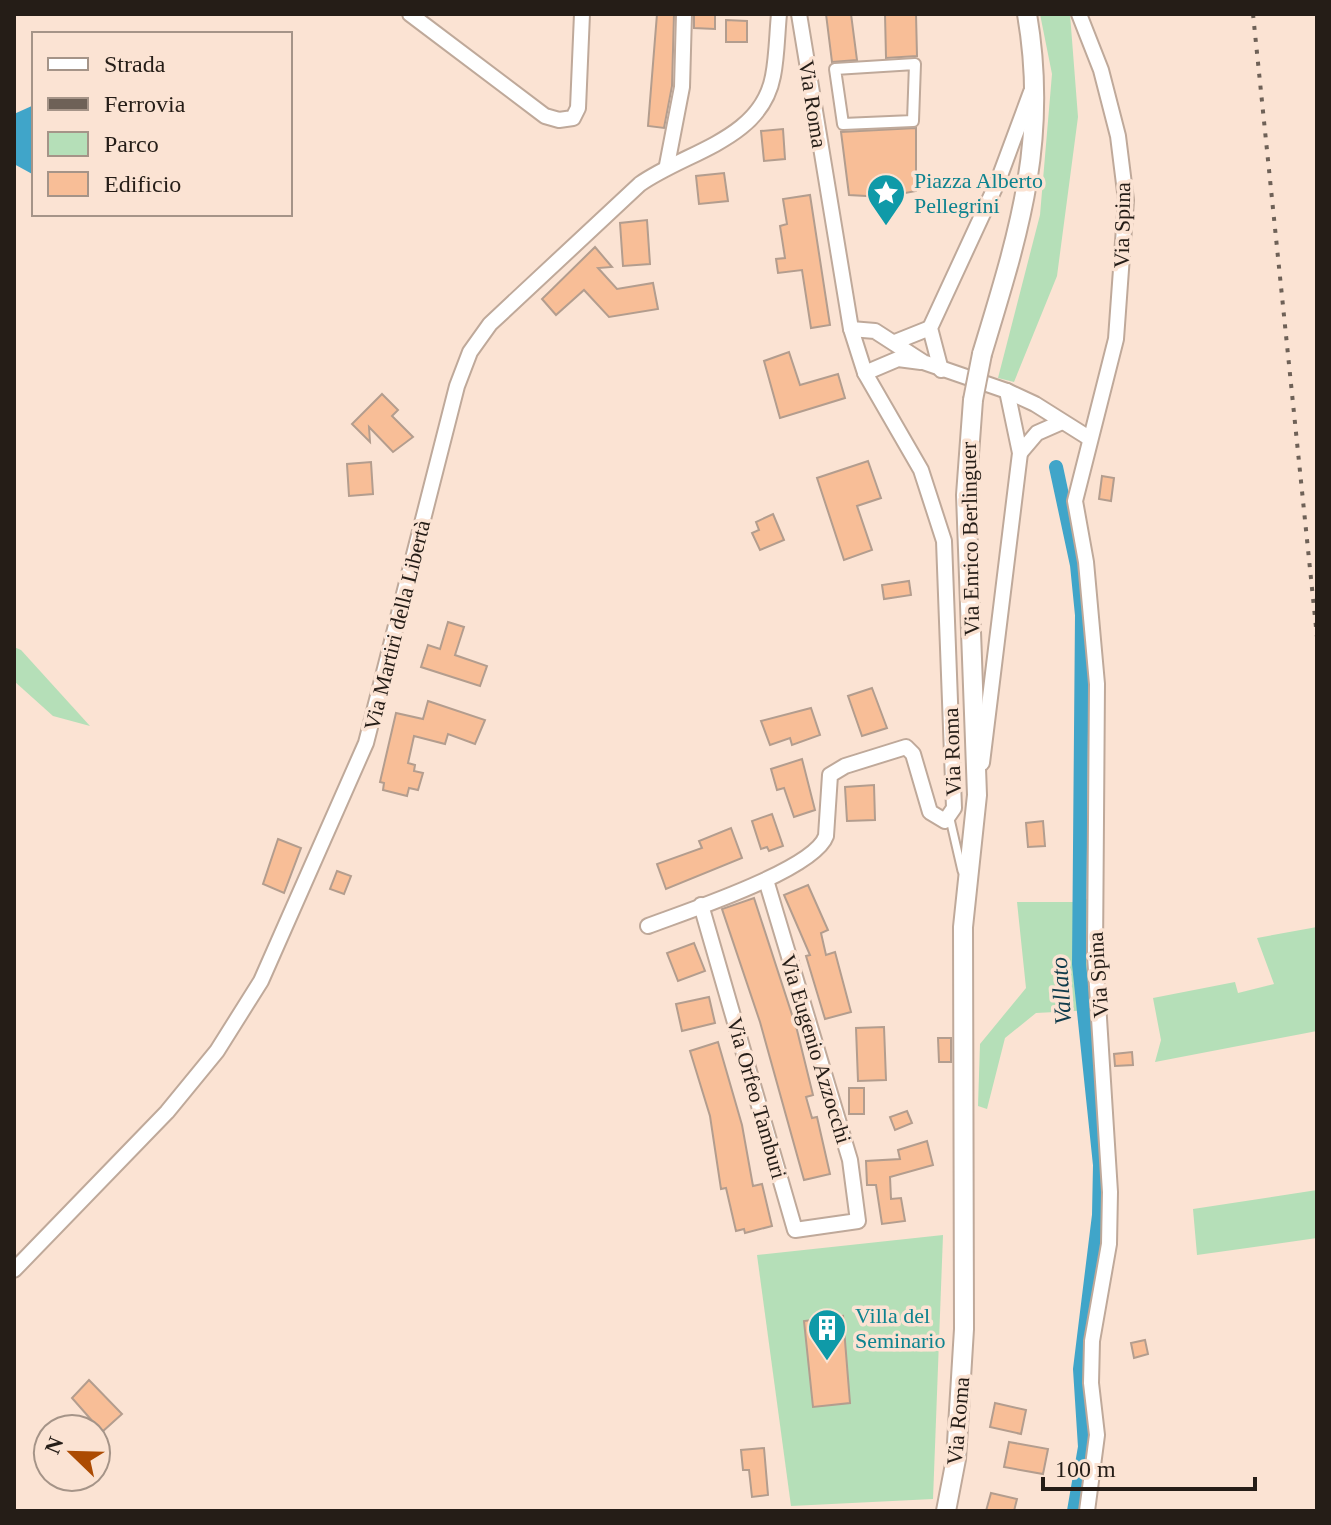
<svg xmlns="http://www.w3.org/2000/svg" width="1331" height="1525" font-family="Georgia,serif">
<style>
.green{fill:#b5dfb8}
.water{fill:#40a5c9}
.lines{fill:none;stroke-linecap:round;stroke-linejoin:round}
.canal{stroke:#40a5c9;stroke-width:14}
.building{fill:#f8be97;stroke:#b39d8e;stroke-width:2}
.service-casing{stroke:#bfa99a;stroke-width:11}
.pedestrian-casing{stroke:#bfa99a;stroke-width:14}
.minor-casing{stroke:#bfa99a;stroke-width:18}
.secondary-casing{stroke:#bfa99a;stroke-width:22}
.service{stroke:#fff;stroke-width:7}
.pedestrian{stroke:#fff;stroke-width:10}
.minor{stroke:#fff;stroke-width:14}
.secondary{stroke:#fff;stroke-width:18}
.rail{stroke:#6e6157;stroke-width:4;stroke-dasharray:4 8;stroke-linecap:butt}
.secondary-bridge-casing{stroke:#bfa99a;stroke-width:22;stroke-linecap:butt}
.secondary-bridge{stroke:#fff;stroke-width:18}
.labels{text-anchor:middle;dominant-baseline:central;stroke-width:7;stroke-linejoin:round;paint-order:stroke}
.street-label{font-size:22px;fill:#251d17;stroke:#fbe3d3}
.culture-label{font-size:22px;fill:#0d838f;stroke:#fbe3d3;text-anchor:start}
.water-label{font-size:24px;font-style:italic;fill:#0f3b4b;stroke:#fbe3d3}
</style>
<rect width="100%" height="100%" fill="#fbe3d3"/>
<g class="green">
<polygon points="1040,14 1070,14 1078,117 1057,276 1014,382 998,378 1040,215 1052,74"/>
<polygon points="14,647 21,650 90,726 53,716 14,681"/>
<polygon points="1090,898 1094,1010 1036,1013 1005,1038 987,1109 978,1106 980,1044 1026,988 1017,902 1075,902"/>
<polygon points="1317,927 1317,1031 1155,1062 1161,1040 1153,998 1235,982 1238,993 1274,984 1257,938"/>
<polygon points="1317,1190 1317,1238 1197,1255 1193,1209"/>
<polygon points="943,1235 933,1499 791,1506 757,1255"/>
</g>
<polygon class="water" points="34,105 34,175 14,164 14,114"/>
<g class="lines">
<polyline class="canal" points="1056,467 1077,565 1082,615 1079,964 1100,1165 1099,1215 1080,1369 1085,1447 1074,1511"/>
</g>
<g class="building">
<polygon points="657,14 674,14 672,86 664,128 648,126"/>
<polygon points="694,14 715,14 715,29 694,28"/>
<polygon points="826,14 851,14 857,60 832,62"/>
<polygon points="885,14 916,14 917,56 886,58"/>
<polygon points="726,20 747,21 747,42 726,42"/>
<polygon points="916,128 916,191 884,197 849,195 841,132"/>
<polygon points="783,129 785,159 764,161 761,131"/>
<polygon points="724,173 728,201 699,204 696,176"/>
<polygon points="810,195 830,325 811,328 802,270 778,273 776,259 785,258 780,226 787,224 783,199"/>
<polygon points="647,220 650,264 623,266 620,223"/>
<polygon points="595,247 612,267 598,268 617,289 653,283 658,309 609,317 584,290 556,315 542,299"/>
<polygon points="789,352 800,385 838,374 845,398 780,418 764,361"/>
<polygon points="382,394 398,410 392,416 413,437 393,452 369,427 370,442 352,424"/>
<polygon points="868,461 881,498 857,506 872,550 844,560 817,478"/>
<polygon points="371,462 373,494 349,496 347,464"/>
<polygon points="1102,476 1114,478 1111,501 1099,499"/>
<polygon points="773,514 784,540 760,550 752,533 759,530 756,522"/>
<polygon points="909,581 911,595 884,599 882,585"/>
<polygon points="448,622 464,627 455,655 487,666 480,686 421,667 428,645 440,649"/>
<polygon points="872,688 887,728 862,736 848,696"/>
<polygon points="428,701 485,720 475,744 448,734 445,744 414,736 408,763 415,765 414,771 423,773 418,790 409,788 407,796 383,790 384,783 380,782 396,713 423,719"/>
<polygon points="811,708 820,735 792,745 790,738 770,745 761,721"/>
<polygon points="802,759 815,810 794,817 784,788 777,790 771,769"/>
<polygon points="874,785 875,820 847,821 845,787"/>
<polygon points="772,814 783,846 769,851 767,847 761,849 752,821"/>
<polygon points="1043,821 1045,846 1028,847 1026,823"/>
<polygon points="731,828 742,858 666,889 657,864 702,848 699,841"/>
<polygon points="278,839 301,848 284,893 263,884"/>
<polygon points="337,871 351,876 344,894 330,889"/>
<polygon points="808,885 828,930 821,933 826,955 835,952 851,1012 825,1019 806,956 810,955 784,895"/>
<polygon points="754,898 797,1030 813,1095 806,1097 812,1118 817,1117 830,1174 804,1180 760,1022 722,909"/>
<polygon points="694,943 705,971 678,981 667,953"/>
<polygon points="709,997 715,1023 682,1031 676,1004"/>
<polygon points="884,1027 886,1080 858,1081 856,1028"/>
<polygon points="938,1038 951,1038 951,1062 939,1062"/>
<polygon points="718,1042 742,1125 753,1186 762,1184 772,1226 745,1233 744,1229 736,1231 726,1188 721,1189 710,1116 690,1051"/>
<polygon points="1132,1052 1133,1065 1115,1066 1114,1054"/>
<rect x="849" y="1088" width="15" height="26"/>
<polygon points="907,1111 912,1123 895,1130 890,1117"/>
<polygon points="927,1141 933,1165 890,1177 891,1199 901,1198 905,1221 882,1224 876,1185 867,1185 866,1161 900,1159 898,1150"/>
<polygon points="843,1316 850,1403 813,1407 804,1321"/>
<polygon points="1145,1340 1148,1354 1134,1358 1131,1343"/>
<polygon points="89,1380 122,1414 102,1432 72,1398"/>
<polygon points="995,1403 1026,1410 1021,1434 990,1427"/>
<polygon points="1009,1442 1048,1449 1043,1474 1004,1467"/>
<polygon points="764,1448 768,1495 752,1497 749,1470 743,1470 741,1450"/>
<polygon points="991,1493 1017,1499 1014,1511 986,1511"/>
</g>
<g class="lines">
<defs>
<polyline id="service" points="950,819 962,871"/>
<polygon id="pedestrian" points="915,64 913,121 843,124 835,69"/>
<g id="minor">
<polyline points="410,14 545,116 559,120 573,118 578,108 582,14"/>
<polyline points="1079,14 1101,70 1118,136 1126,200 1116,339 1075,501 1086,562 1097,684 1095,955 1110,1192 1109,1244 1092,1341 1091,1383 1097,1435 1087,1511"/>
<polyline points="667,165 682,87 684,14"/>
<polyline points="851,329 875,331 923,362 1007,391 1035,404 1089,438"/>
<polyline points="895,342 930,328"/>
<polyline points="941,370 930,328 998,181 1031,92"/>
<polyline points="865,373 898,359 921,362"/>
<polyline points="1020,453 1037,433 1062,422"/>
<polyline points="982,763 1020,453 1007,391"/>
<polyline points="701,905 795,1230 858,1221 850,1160 766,880"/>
<path d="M648,926c37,-14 166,-56 178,-90l4,-61 15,-9 61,-19 7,7 17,58 15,9 9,-13 -10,-267 -23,-71 -56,-97 -14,-44 -52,-315"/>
<path d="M14,1270l153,-158 50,-61 44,-70 105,-238 91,-357 13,-34 20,-28 150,-140c47,-33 121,-44 133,-108 4,-20 4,-42 6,-62"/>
</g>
<g id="secondary">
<path d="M982,354c36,-119 67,-213 45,-340"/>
<polyline points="946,1511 956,1459 964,1329 963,927 977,795 966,495 973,400"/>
</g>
</defs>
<use href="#service" class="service-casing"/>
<use href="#pedestrian" class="pedestrian-casing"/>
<use href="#minor" class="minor-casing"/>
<use href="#secondary" class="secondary-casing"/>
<use href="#service" class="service"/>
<use href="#pedestrian" class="pedestrian"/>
<use href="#minor" class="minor"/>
<use href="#secondary" class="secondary"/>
<polyline class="rail" points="1253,14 1317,637"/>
<defs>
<polyline id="secondary-bridge" points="973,400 982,354"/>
</defs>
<use href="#secondary-bridge" class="secondary-bridge-casing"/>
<use href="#secondary-bridge" class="secondary-bridge"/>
</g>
<defs>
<symbol id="sight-pin" viewBox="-11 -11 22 30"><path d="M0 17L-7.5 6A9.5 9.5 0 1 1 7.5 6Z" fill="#0f9aa8" stroke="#fbe3d3"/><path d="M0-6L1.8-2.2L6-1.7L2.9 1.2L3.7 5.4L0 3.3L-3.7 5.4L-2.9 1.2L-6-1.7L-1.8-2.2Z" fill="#fff"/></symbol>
<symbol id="building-pin" viewBox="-11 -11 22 30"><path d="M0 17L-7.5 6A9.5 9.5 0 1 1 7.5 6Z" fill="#0f9aa8" stroke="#fbe3d3"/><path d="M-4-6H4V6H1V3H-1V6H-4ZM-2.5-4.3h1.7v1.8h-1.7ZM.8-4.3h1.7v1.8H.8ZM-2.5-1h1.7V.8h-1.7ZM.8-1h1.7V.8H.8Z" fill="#fff"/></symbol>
</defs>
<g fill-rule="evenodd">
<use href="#sight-pin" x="864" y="171" width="44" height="60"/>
<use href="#building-pin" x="805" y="1306" width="44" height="60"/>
</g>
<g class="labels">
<g class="street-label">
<text transform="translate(813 104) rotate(81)">Via Roma</text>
<text transform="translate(1122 225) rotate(-89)">Via Spina</text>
<text transform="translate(970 539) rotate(-91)">Via Enrico Berlinguer</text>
<text transform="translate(397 625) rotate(-76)">Via Martiri della Libertà</text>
<text transform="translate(952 752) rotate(-92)">Via Roma</text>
<text transform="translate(1098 975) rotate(-94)">Via Spina</text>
<text transform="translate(816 1049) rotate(73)">Via Eugenio Azzocchi</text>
<text transform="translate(757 1098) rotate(74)">Via Orfeo Tamburi</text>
<text transform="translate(958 1421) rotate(-85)">Via Roma</text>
</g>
<g class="culture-label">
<text x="914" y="180">Piazza Alberto<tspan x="914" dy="25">Pellegrini</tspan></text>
<text x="855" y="1315">Villa del<tspan x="855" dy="25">Seminario</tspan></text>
</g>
<g class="water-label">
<text transform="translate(1061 991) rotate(-94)">Vallato</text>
</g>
</g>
<rect width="1331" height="1525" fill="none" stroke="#251d17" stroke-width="32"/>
<rect x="32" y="32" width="260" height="184" fill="#fbe3d3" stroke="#a59488" stroke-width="2"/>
<rect x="48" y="58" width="40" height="12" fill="#ffffff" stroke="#a59488" stroke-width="2"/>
<text x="104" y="72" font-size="24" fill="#251d17">Strada</text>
<rect x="48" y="98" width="40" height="12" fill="#6e6157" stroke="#a59488" stroke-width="2"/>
<text x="104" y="112" font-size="24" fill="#251d17">Ferrovia</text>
<rect x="48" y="132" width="40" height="24" fill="#b5dfb8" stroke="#a59488" stroke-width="2"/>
<text x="104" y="152" font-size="24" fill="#251d17">Parco</text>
<rect x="48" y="172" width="40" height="24" fill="#f8be97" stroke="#a59488" stroke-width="2"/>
<text x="104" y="192" font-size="24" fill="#251d17">Edificio</text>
<g transform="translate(72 1453) rotate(293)"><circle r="38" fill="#fbe3d3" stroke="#a59488" stroke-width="2"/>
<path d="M0-6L14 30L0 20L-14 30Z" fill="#ac4b03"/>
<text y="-12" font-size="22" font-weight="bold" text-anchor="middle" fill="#251d17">N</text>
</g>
<path d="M1043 1477v12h212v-12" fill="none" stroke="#251d17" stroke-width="4"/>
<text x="1055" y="1477" font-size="24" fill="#251d17" stroke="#fbe3d3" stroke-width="6" paint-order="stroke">100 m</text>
</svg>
